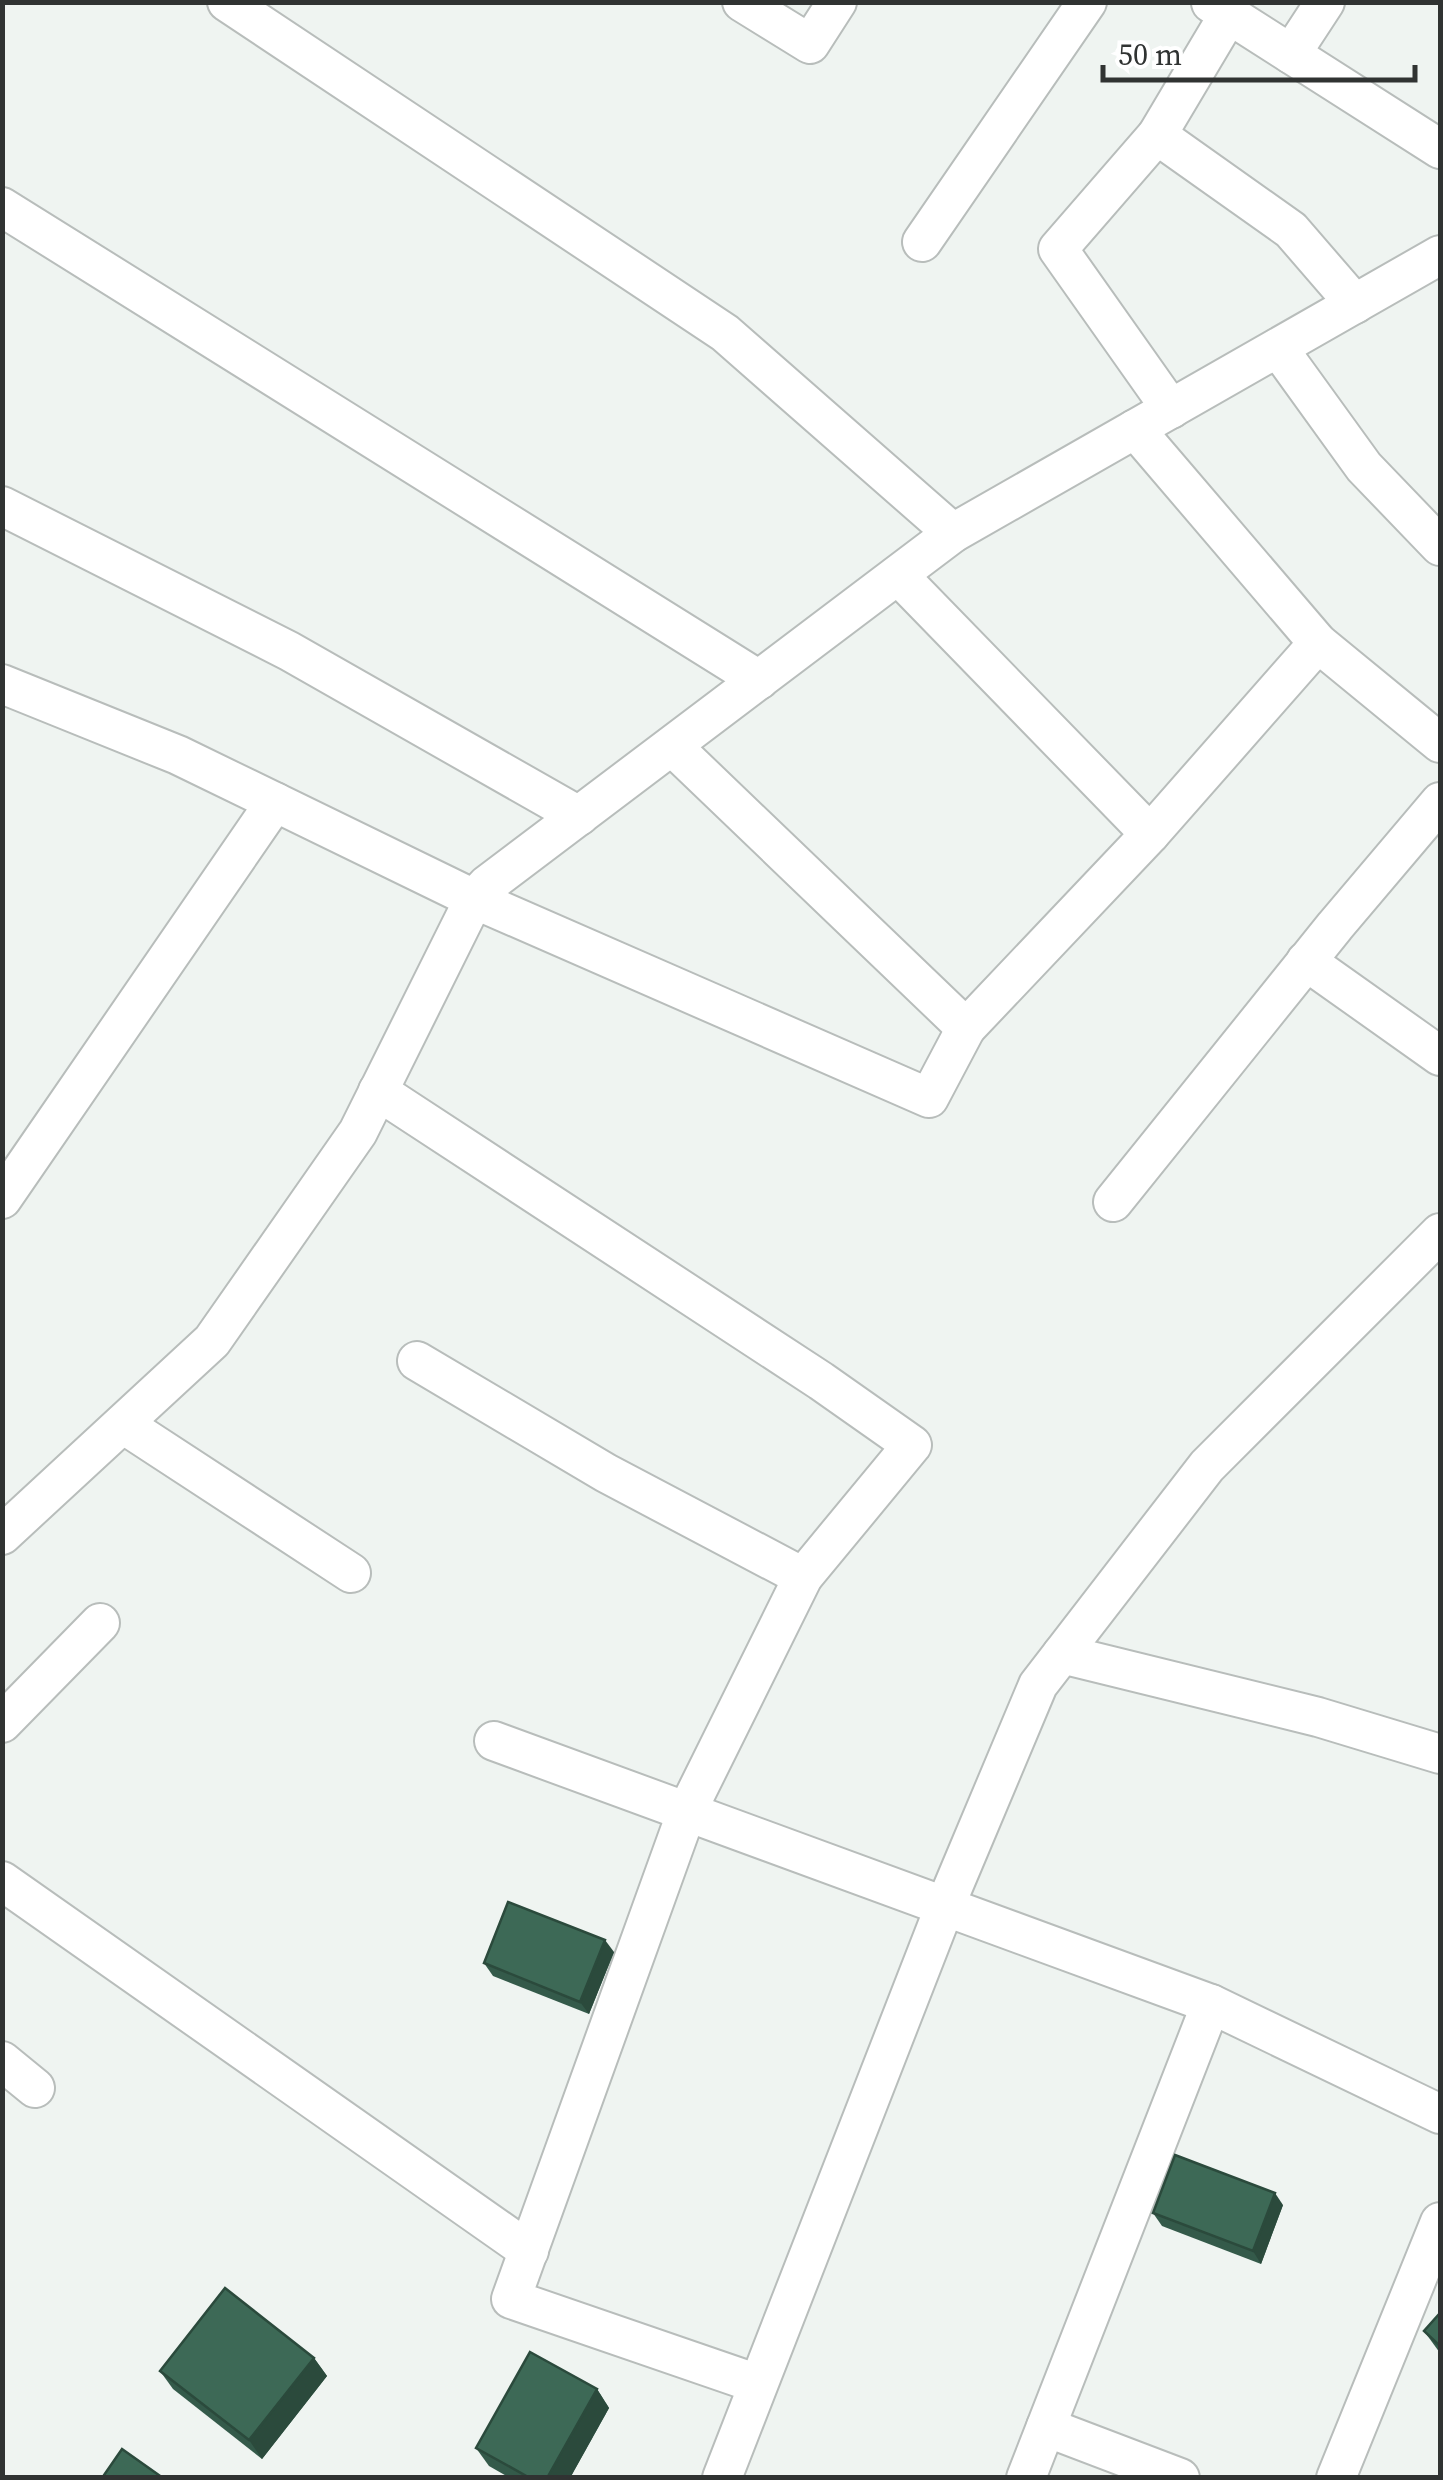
<svg xmlns="http://www.w3.org/2000/svg" width="1443" height="2480" font-family="'Source Serif 4',serif">
<style>
.lines{fill:none;stroke-linecap:round;stroke-linejoin:round}
.street-casing{stroke:#b8bdbb;stroke-width:42}
.street{stroke:#fff;stroke-width:38}
.wall{fill:#345a4a}
.shaded-wall{fill:#2b4a3c}
.building{fill:#3d6956;stroke:#2b4a3c;stroke-width:2.5}
</style>
<rect width="100%" height="100%" fill="#eff4f1"/>
<g class="lines">
<defs>
<g id="street">
<polyline points="227,2 725,333 953,533"/>
<polyline points="742,2 810,44 837,2"/>
<polyline points="1211,3 1440,149"/>
<polyline points="1291,54 1325,2"/>
<polyline points="1157,135 1291,230 1355,304"/>
<polyline points="2,207 759,680"/>
<polyline points="922,242 1087,2"/>
<polyline points="1278,348 1364,467 1440,546"/>
<polyline points="1171,409 1058,249 1157,135 1229,14"/>
<polyline points="1135,429 1318,643 1440,743"/>
<polyline points="2,506 289,651 579,816"/>
<polyline points="898,575 1150,834 1318,643"/>
<polyline points="2,684 178,755 474,899 929,1098 966,1028"/>
<polyline points="672,746 966,1028 1150,834"/>
<polyline points="1306,961 1440,1056"/>
<polyline points="378,1091 821,1381 912,1445 803,1577 687,1811 511,2299 758,2384"/>
<polyline points="2,1199 275,802"/>
<polyline points="1113,1202 1335,926 1440,802"/>
<polyline points="417,1361 606,1473 803,1577"/>
<polyline points="123,1424 351,1573"/>
<polyline points="2,1535 212,1341 358,1132 474,899 487,885 953,533 1440,255"/>
<polyline points="1062,1654 1318,1717 1440,1754"/>
<polyline points="2,1723 100,1623"/>
<polyline points="494,1741 1211,2004 1440,2114"/>
<polyline points="2,1881 529,2251"/>
<polyline points="2,2061 35,2088"/>
<polyline points="1046,2427 1180,2478"/>
<polyline points="722,2478 945,1906 1038,1685 1207,1466 1440,1233"/>
<polyline points="1026,2478 1211,2004"/>
<polyline points="1336,2478 1440,2222"/>
</g>
</defs>
<use href="#street" class="street-casing"/>
<use href="#street" class="street"/>
</g>
<g class="wall">
<polygon points="614,1952 589,2014 493,1976 484,1963"/>
<polygon points="1283,2205 1261,2264 1162,2226 1153,2213"/>
<polygon points="1440,2313 1440,2353 1424,2331"/>
<polygon points="314,2358 327,2376 262,2459 173,2389 160,2371"/>
<polygon points="597,2389 609,2408 570,2478 510,2478 489,2466 476,2448"/>
</g>
<g class="shaded-wall">
<polygon points="605,1940 614,1952 589,2014 580,2002"/>
<polygon points="1275,2193 1283,2205 1261,2264 1253,2251"/>
<polygon points="314,2358 327,2376 262,2459 249,2440"/>
<polygon points="597,2389 609,2408 570,2478 547,2478"/>
</g>
<g class="building">
<polygon points="508,1902 605,1940 580,2002 484,1963"/>
<polygon points="1175,2155 1275,2193 1253,2251 1153,2213"/>
<polygon points="225,2288 314,2358 249,2440 160,2371"/>
<polygon points="1440,2313 1440,2346 1424,2331"/>
<polygon points="530,2352 597,2389 547,2478 530,2478 476,2448"/>
<polygon points="122,2449 163,2478 102,2478"/>
</g>
<rect width="1443" height="2480" fill="none" stroke="#303332" stroke-width="10"/>
<path d="M1103 65v15h312v-15" fill="none" stroke="#303332" stroke-width="5"/>
<text x="1118" y="65" font-size="30" fill="#303332" stroke="#ffffff" stroke-width="8" paint-order="stroke">50 m</text>
</svg>
